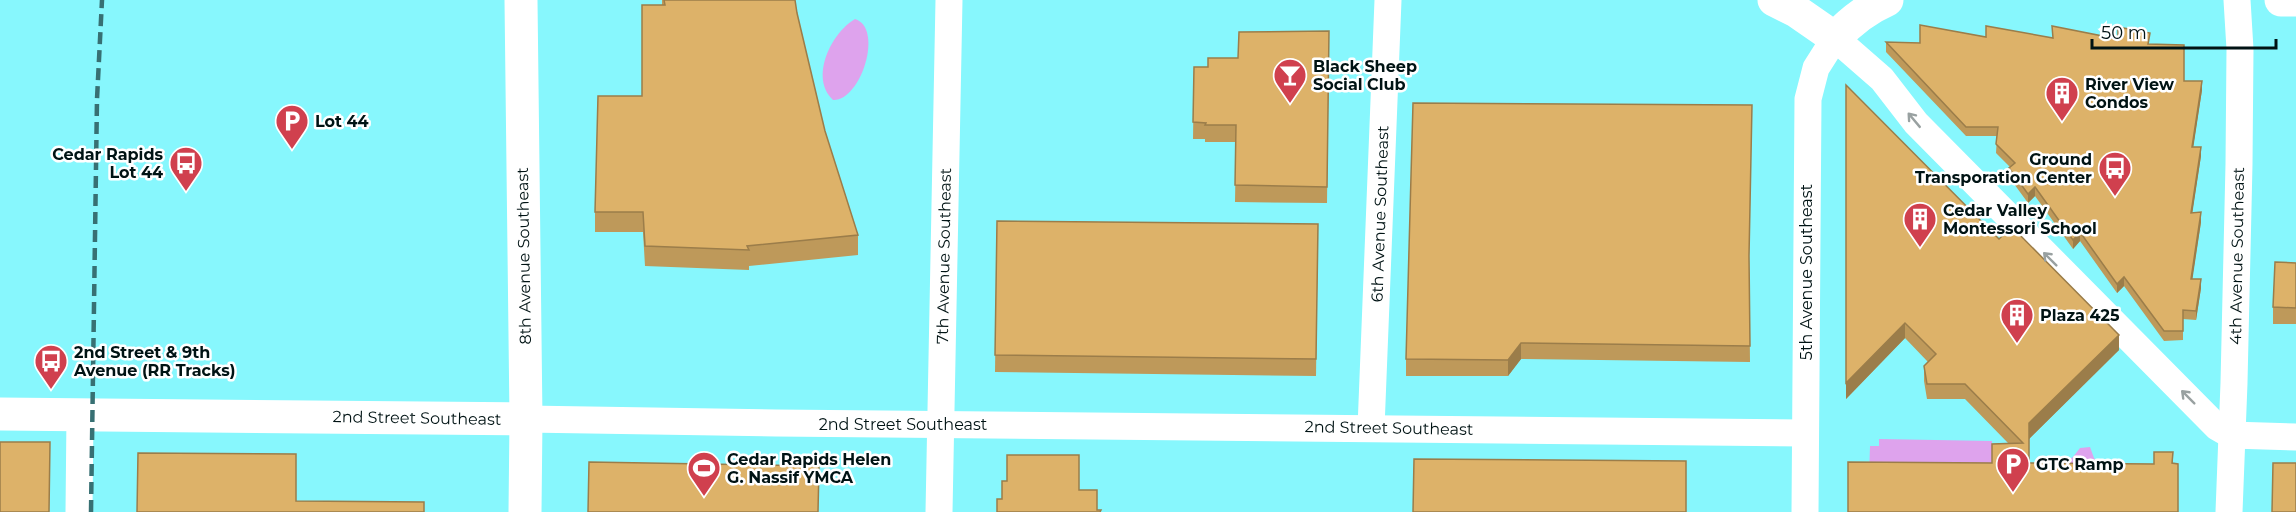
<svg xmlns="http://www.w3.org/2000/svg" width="2296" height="512" font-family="Montserrat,sans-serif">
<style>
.green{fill:#dea3ed}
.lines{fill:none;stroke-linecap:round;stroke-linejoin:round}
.minor{stroke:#fff;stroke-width:27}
.tertiary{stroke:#fff;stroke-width:33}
.primary{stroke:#fff;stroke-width:33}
.rail{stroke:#377073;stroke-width:4.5;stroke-dasharray:12 6;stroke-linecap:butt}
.wall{fill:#be995a}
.shaded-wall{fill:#9b7d4a}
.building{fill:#ddb269;stroke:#9b7d4a;stroke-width:1.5}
.oneway{stroke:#99a1a1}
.labels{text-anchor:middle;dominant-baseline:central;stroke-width:5;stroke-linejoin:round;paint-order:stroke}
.poi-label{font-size:16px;font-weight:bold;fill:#001314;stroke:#fff;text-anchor:start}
.street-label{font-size:16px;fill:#001314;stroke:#fff}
</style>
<rect width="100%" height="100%" fill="#87f7fd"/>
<g class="green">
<path d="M855,19c29,9 6,82 -22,81 -24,-22 -2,-67 22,-81z"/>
<polygon points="1879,439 1992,441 1992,478 1869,477 1870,446 1879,446"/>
<polygon points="2090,447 2094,458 2099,464 2061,465 2073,457 2080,448"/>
</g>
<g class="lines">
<g class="minor">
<polyline points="526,419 776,423 1805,433"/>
<polyline points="1371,428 1388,0"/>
<polyline points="79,512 80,415"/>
<polyline points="939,512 949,0"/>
<polyline points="1805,512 1808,99 1816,68 1835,38 1882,79 1916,123 2217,427 2231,435 2296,437"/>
<polyline points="2229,512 2234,383 2239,164 2240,49 2237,0"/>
</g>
<g class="tertiary">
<path d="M1774,0l22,11 39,27c15,-16 31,-29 52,-38"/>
<polyline points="2281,0 2296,0"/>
<polyline points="0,414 526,419"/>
</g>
<polyline class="primary" points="521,0 526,419 525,512"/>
<polyline class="rail" points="91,512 97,99 102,0"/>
</g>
<g class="wall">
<polygon points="662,0 795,0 797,13 825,131 858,235 858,255 749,266 749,270 645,266 643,232 595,232 595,212 642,96 662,5"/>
<polygon points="1329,31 1327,203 1235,202 1236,142 1205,142 1205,139 1193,139 1194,67 1208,67"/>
<polygon points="1986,37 2053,38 2150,44 2184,81 2202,90 2193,147 2201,156 2192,213 2201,222 2192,279 2201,288 2196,320 2183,319 2183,340 2164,341 2124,286 2117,293 2080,241 2073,249 2035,196 2028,203 2009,177 2010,167 1996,153 1997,136 1966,136 1886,52 1886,42 1920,43"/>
<polygon points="1846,85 1999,239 2012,227 2119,335 2119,350 2029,439 2029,463 2154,464 2154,452 2173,452 2173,463 2178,464 2178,512 1848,512 1848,462 1992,463 1992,444 2008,443 1965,399 1927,399 1924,381 1924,366 1928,362 1905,338 1846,399"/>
<polygon points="997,221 1318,224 1316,376 995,372"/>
<polygon points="2296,263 2296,324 2273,324 2273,307"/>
<polygon points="1749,269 1750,362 1521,359 1508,376 1406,376 1406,359"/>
</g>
<g class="shaded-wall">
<polygon points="2202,81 2202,90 2192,156 2192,147"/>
<polygon points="2201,147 2201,156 2191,222 2191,213"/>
<polygon points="2035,187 2035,196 2028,203 2028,194"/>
<polygon points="2201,212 2201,222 2191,289 2191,279"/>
<polygon points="2080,232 2080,241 2073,249 2073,240"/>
<polygon points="2124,277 2124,286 2117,293 2117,284"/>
<polygon points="2201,279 2201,288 2196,320 2196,311"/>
<polygon points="1905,323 1905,338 1846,399 1846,383"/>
<polygon points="2119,335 2119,350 2029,439 2029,423"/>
<polygon points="1521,343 1521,359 1508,376 1508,360"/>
</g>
<g class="building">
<polygon points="664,0 795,0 797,13 825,131 858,235 747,246 749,250 645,246 643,212 595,212 598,96 642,96 642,5 665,5"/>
<polygon points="1920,25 1986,37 1986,26 2053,38 2052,26 2118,39 2118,27 2150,33 2148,44 2184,45 2184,81 2202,81 2192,147 2201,147 2191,213 2201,212 2191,279 2201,279 2196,311 2183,310 2183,331 2164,331 2124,277 2117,284 2080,232 2073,240 2035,187 2028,194 2009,168 2015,163 1996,144 1998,127 1966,127 1886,42 1920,43"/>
<polygon points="1329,31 1327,187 1235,185 1236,125 1205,125 1206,123 1193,122 1194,67 1208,67 1208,58 1238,58 1239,32"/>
<polygon points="1846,85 1999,239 2012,227 2119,335 2029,423 2029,463 2154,464 2154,452 2173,452 2172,463 2178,464 2178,512 1848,512 1848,462 1992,463 1992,444 2023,443 1965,384 1927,384 1924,366 1936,354 1905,323 1846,383"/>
<polygon points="1413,103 1752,105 1749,256 1750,346 1521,343 1508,360 1406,359"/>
<polygon points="997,221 1318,224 1316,359 995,355"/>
<polygon points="2275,262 2296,263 2296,308 2273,307"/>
<polygon points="0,442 50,442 49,512 0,512"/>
<polygon points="138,453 296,454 296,501 424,502 424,512 137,512"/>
<polygon points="1007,455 1079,455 1079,490 1097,490 1097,510 1101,510 1100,512 997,512 997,499 1002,499 1002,481 1007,481"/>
<polygon points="1414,459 1686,461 1686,512 1413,512"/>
<polygon points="589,462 819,466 818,512 588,512"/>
<polygon points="2273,463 2296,463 2296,512 2272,512"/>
</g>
<defs><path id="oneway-shaft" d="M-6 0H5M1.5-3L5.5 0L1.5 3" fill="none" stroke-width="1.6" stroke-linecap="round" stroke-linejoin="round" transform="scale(1.5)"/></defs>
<g class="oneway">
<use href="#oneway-shaft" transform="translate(1914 120) rotate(-130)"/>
<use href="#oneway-shaft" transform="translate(2050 259) rotate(-135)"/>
<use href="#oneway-shaft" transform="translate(2188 397) rotate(-135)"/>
</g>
<defs>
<symbol id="bar-pin" viewBox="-11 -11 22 30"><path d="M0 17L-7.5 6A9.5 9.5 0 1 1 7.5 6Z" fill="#d0404e" stroke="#fff"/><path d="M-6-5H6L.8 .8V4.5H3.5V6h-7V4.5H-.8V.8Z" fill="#fff"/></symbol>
<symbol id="building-pin" viewBox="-11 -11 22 30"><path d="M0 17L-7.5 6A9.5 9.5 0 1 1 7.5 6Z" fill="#d0404e" stroke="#fff"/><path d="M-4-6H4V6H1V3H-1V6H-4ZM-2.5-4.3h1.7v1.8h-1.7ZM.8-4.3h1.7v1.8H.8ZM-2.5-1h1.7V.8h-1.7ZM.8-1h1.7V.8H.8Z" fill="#fff"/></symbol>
<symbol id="parking-pin" viewBox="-11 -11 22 30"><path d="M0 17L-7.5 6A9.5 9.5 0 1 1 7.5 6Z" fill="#d0404e" stroke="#fff"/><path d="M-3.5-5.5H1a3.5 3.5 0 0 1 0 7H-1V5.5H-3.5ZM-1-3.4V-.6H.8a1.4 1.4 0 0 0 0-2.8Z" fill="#fff"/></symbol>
<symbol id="bus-pin" viewBox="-11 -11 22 30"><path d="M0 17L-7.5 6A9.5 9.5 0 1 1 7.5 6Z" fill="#d0404e" stroke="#fff"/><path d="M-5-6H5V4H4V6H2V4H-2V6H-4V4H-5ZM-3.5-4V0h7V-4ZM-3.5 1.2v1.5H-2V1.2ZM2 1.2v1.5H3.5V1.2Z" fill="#fff"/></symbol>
<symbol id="stadium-pin" viewBox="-11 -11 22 30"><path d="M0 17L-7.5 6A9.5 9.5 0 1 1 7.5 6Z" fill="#d0404e" stroke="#fff"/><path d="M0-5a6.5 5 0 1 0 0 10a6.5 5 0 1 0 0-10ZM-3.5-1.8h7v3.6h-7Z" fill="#fff"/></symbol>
</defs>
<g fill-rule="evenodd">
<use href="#bar-pin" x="1271" y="56" width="38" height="52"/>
<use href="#building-pin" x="2043" y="74" width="38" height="52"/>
<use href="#parking-pin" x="273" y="102" width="38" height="52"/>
<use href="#bus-pin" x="167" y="144" width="38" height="52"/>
<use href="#bus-pin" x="2096" y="149" width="38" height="52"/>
<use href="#building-pin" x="1901" y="200" width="38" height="52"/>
<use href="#building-pin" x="1998" y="296" width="38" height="52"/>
<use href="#bus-pin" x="32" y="342" width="38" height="52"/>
<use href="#parking-pin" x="1994" y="445" width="38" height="52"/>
<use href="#stadium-pin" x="685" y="449" width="38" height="52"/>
</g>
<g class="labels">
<g class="poi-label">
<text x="1313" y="66">Black Sheep<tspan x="1313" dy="18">Social Club</tspan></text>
<text x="2085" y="84">River View<tspan x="2085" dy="18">Condos</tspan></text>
<text x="315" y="121">Lot 44</text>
<text x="163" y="154" text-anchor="end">Cedar Rapids<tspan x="163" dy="18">Lot 44</tspan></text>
<text x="2092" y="159" text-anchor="end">Ground<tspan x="2092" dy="18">Transporation Center</tspan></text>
<text x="1943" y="210">Cedar Valley<tspan x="1943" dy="18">Montessori School</tspan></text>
<text x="2040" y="315">Plaza 425</text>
<text x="74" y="352">2nd Street &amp; 9th<tspan x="74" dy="18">Avenue (RR Tracks)</tspan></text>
<text x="727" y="459">Cedar Rapids Helen<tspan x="727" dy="18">G. Nassif YMCA</tspan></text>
<text x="2036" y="464">GTC Ramp</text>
</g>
<g class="street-label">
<text transform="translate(1380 214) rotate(-88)">6th Avenue Southeast</text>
<text transform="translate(524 256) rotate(-91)">8th Avenue Southeast</text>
<text transform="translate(944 256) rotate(-89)">7th Avenue Southeast</text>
<text transform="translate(2237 256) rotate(-89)">4th Avenue Southeast</text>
<text transform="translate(1806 272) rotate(-90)">5th Avenue Southeast</text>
<text transform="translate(417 418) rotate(1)">2nd Street Southeast</text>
<text x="903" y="424">2nd Street Southeast</text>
<text transform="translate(1389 428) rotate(1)">2nd Street Southeast</text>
</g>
</g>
<path d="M2092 39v9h184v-9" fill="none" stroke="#001314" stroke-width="3"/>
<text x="2101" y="39" font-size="18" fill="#001314" stroke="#ffffff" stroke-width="4.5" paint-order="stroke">50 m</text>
</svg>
